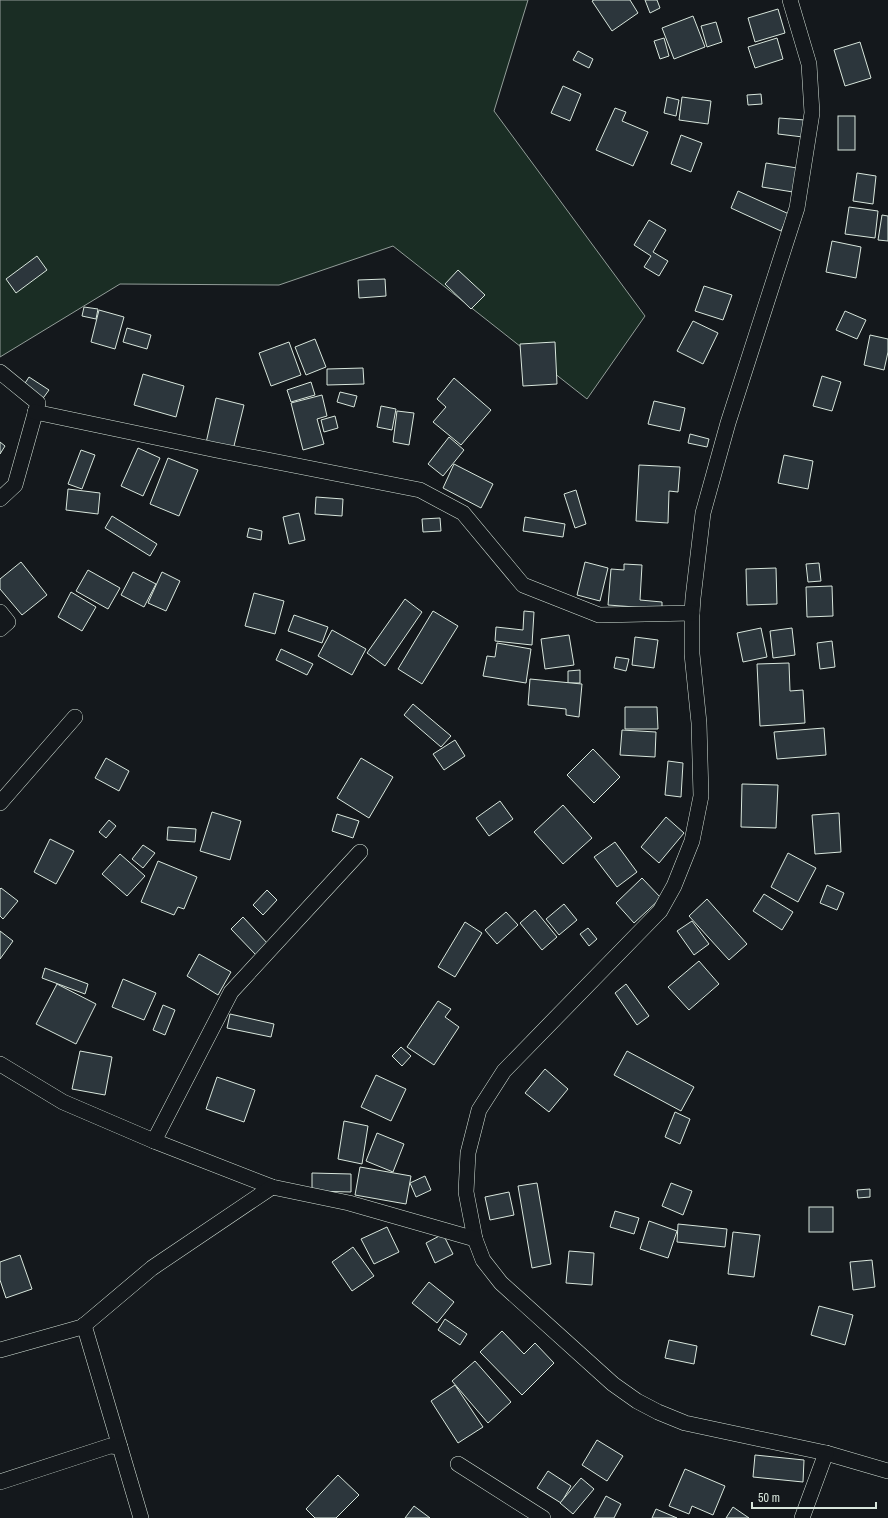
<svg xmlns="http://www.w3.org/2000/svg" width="888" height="1518" font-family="'Archivo Narrow',sans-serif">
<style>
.green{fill:#1a2d24;stroke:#939e99}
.building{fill:#2c363c;stroke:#d8e6dc}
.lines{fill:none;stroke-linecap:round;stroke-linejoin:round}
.minor-casing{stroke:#d8e6dc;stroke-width:16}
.minor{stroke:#14181c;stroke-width:15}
</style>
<rect width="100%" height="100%" fill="#14181c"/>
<polygon class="green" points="0,0 528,0 494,111 645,316 587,399 393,246 279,285 120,284 0,357"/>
<g class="building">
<polygon points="594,0 630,0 638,13 612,31 592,1"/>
<polygon points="645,0 657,0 660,8 650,13"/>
<polygon points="778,9 785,33 755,42 748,18"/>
<polygon points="693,16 705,47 674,59 662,28"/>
<polygon points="716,22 722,42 707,47 701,26"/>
<polygon points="664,38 669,56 660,59 654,41"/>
<polygon points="777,38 783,59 755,68 748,47"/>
<polygon points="860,42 871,78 845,86 834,50"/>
<polygon points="578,51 593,59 589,68 573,60"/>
<polygon points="563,86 581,94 570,121 551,113"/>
<polygon points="761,94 762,104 748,105 747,95"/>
<polygon points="667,97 679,100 676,116 664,113"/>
<polygon points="682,97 711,101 708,124 679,120"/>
<polygon points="615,108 626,112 622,121 648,132 633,166 596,150"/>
<rect x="838" y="116" width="17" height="34"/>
<polygon points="779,118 805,120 803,137 778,134"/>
<polygon points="681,135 702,143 691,172 671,164"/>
<polygon points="766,163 797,168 793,192 762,187"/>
<polygon points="857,173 876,176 873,204 853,201"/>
<polygon points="738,191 789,214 781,231 731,208"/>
<polygon points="849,207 878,211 875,238 845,234"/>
<polygon points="882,215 888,216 888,241 878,240"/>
<polygon points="649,220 666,230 653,252 668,261 659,276 644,267 651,256 634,245"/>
<polygon points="832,241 861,247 856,278 826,272"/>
<polygon points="37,256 47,270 16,293 6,279"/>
<polygon points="458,270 485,295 471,309 445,284"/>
<polygon points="385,279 386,296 359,298 358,280"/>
<polygon points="704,286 732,295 723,320 695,311"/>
<polygon points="84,307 98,309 96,319 82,316"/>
<polygon points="99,310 124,317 115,349 91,342"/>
<polygon points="845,311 866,320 857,339 836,330"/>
<polygon points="693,321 718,333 703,364 677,351"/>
<polygon points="127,328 151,335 147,349 123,342"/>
<polygon points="870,335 888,339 888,352 884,370 864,365"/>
<polygon points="315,339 326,367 306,375 295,347"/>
<polygon points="289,342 301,375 271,386 259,353"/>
<polygon points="555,342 557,384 523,386 520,344"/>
<polygon points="363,368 364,384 327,385 327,369"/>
<polygon points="143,374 184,386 176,417 134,405"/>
<polygon points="822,376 841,382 832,411 813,406"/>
<polygon points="29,377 49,390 41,401 22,388"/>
<polygon points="454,378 491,410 461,445 433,422 446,407 437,399"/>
<polygon points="311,382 315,395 291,402 287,390"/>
<polygon points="340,392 357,396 354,407 337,402"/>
<polygon points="322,395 327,416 317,419 324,444 303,450 291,403"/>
<polygon points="216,398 244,405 233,450 206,443"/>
<polygon points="654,401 685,408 680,431 648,424"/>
<polygon points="381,406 396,409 392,430 377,427"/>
<polygon points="397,411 414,413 409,445 393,442"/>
<polygon points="335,416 338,428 324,432 321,420"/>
<polygon points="690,434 709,439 707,447 688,443"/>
<polygon points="449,437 464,450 443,476 428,464"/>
<polygon points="0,442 5,446 0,454"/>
<polygon points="138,448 160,458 143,496 121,486"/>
<polygon points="81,450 95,455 82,489 68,484"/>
<polygon points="784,455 813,461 808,489 778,483"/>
<polygon points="168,458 198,470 179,516 150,504"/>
<polygon points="454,464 493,484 481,508 443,488"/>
<polygon points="639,465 680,467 678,492 669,491 668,523 636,521"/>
<polygon points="68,489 100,493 98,514 66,510"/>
<polygon points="576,490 586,524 575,528 564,494"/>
<polygon points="316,497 343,499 342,516 315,514"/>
<polygon points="299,513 305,540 289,544 283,517"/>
<polygon points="112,516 157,544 150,556 105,528"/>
<polygon points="525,517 565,524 563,537 523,531"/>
<polygon points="440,518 441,531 423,532 422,519"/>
<polygon points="249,528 262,531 261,540 247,537"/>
<polygon points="21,562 47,595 22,615 0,589 0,579"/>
<polygon points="585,562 608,568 600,601 577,595"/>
<polygon points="819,563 821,581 808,582 806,564"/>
<polygon points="624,564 642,565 640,600 662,602 662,609 608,605 611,569 624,570"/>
<polygon points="776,568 777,604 747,605 746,569"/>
<polygon points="88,570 120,588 108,609 76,591"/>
<polygon points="133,572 156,584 144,607 121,595"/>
<polygon points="162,572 180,581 166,611 148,603"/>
<polygon points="832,586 833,616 807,617 806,587"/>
<polygon points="71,592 96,607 82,631 58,617"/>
<polygon points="254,593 284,601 275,634 245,626"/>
<polygon points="405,599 422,612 385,666 367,653"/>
<polygon points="433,611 458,626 422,684 398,669"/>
<polygon points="524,611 534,612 532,645 495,641 496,627 523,630"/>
<polygon points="294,615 328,627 322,643 288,631"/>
<polygon points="761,628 767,657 743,662 737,633"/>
<polygon points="792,628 795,655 773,658 770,631"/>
<polygon points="332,630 366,649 352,675 318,656"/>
<polygon points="569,635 574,665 545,669 541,639"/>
<polygon points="635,637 658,640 654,668 632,665"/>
<polygon points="832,641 835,667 820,669 817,643"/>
<polygon points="497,643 531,649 526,683 483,676 487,656 495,657"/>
<polygon points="281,649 313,664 307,675 276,660"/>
<polygon points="616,657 629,659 626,671 614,668"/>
<polygon points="789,663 790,691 803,690 805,723 760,726 757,664"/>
<polygon points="580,670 580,683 568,683 568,671"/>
<polygon points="530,679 582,684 579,717 566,715 566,709 528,705"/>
<polygon points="413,704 451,736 441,747 404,715"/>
<polygon points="625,707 657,707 658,729 625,729"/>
<polygon points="824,728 826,755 777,759 774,732"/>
<polygon points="622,730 656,732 655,757 620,755"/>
<polygon points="455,740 465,756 444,770 433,754"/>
<polygon points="593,749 620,777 594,803 567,775"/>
<polygon points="106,758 129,771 119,791 95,778"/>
<polygon points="361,758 393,777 369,818 337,798"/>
<polygon points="668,761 683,763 681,797 665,795"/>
<polygon points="742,784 778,785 776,828 741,827"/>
<polygon points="500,801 513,819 489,836 476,818"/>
<polygon points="563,805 592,838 563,864 534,832"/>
<polygon points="212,812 241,821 230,860 200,851"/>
<polygon points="839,813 841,852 815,854 812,815"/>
<polygon points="337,814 359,821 353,838 332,831"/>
<polygon points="666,817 684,833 659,863 641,847"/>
<polygon points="109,820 116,826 106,838 99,832"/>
<polygon points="168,827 196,829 195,842 167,840"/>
<polygon points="50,839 74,851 56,884 34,872"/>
<polygon points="615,842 637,872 617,887 594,857"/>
<polygon points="143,845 155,853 143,868 132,859"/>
<polygon points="788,853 816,868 798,902 771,887"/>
<polygon points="120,854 145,876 127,896 102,874"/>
<polygon points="158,861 197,877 184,909 178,907 174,915 141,902"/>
<polygon points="642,878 661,898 634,923 616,903"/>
<polygon points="827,885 844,893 837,910 820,903"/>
<polygon points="1,888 18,901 3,919 0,916 0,889"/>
<polygon points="267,890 277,900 263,915 253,905"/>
<polygon points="764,894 793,912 782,930 753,911"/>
<polygon points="707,899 747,944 729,960 689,916"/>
<polygon points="564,904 577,920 559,935 546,919"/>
<polygon points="535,910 557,937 542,950 520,923"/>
<polygon points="506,912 518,925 497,944 485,930"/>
<polygon points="243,917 268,944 256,955 231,929"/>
<polygon points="692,921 709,944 694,955 677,931"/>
<polygon points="465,922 482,933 455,977 438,967"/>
<polygon points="588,928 597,939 589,946 580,934"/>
<polygon points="0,931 13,941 0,959"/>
<polygon points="199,954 231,972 218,995 187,976"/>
<polygon points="699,961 719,984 689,1010 668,987"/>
<polygon points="45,968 88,984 85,994 42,978"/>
<polygon points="123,979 156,993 144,1020 112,1007"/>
<polygon points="57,984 96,1004 76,1044 36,1024"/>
<polygon points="626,984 649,1016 637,1025 615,993"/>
<polygon points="438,1001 451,1009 445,1017 459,1027 434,1065 407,1047"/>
<polygon points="163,1005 175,1010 165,1035 153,1030"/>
<polygon points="230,1014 274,1024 271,1037 227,1028"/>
<polygon points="401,1047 411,1056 402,1066 392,1056"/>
<polygon points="80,1051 112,1057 105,1095 72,1089"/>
<polygon points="627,1051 694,1087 681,1111 614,1075"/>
<polygon points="545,1069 568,1089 549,1112 525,1093"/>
<polygon points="376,1075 406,1089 391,1121 361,1107"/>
<polygon points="217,1077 255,1090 244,1122 206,1109"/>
<polygon points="675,1112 690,1119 680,1144 665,1137"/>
<polygon points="344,1121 368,1126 362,1164 338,1159"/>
<polygon points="377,1133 404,1144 393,1172 366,1161"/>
<polygon points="360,1167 411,1176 406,1204 355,1195"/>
<polygon points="312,1173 351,1174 351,1192 312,1191"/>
<polygon points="425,1176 431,1190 416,1197 410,1183"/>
<polygon points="537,1183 551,1264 532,1268 518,1186"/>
<polygon points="671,1183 692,1191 683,1215 662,1206"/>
<polygon points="870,1189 870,1197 858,1198 857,1190"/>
<polygon points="509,1192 514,1215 490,1220 485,1197"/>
<rect x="809" y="1207" width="24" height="25"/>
<polygon points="615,1211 639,1218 634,1234 610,1227"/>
<polygon points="649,1221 677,1231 668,1258 640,1249"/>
<polygon points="678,1224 727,1229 725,1247 677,1242"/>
<polygon points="387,1227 399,1252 374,1264 361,1239"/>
<polygon points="733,1232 760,1235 754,1277 728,1274"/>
<polygon points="443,1234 453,1254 435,1263 426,1243"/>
<polygon points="353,1247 374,1276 352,1291 332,1262"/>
<polygon points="569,1251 594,1253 592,1285 566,1283"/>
<polygon points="20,1255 32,1289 6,1298 0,1280 0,1262"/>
<polygon points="872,1260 875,1287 853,1290 850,1262"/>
<polygon points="429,1282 454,1302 437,1323 412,1303"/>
<polygon points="819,1306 853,1315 845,1345 811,1335"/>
<polygon points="445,1319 467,1334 460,1345 438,1330"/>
<polygon points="502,1331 524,1354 535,1343 554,1363 522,1395 480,1352"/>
<polygon points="669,1340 697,1346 694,1364 665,1358"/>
<polygon points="475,1361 511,1402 488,1423 452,1381"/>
<polygon points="455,1385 483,1427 458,1443 431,1401"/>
<polygon points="597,1440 623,1456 607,1481 582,1465"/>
<polygon points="755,1455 804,1460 803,1482 753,1477"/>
<polygon points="685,1469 725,1486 713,1515 692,1506 689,1514 669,1506"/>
<polygon points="548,1471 571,1486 561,1503 537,1488"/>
<polygon points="338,1475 359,1495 336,1518 315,1518 306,1509"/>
<polygon points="581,1478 594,1489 573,1514 560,1503"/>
<polygon points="606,1496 621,1504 614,1518 594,1518"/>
<polygon points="414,1506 430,1518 405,1518"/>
<polygon points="733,1507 749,1518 726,1518"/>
<polygon points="656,1509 677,1518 652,1518"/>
</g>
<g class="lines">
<defs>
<g id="minor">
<polyline points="790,0 809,64 812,113 797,208 728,423 703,513 693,598 692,613 692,654 699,723 701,796 692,841 674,886 660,911 504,1071 479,1110 468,1153 466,1192 475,1239 483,1260 501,1283 613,1384 637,1401 658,1412 685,1423 826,1453 888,1471"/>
<polyline points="0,372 38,403 15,485 0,499"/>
<polyline points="35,412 216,450 420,490 463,513 523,585 599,615 692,613"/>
<polyline points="0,612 8,622 0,629"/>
<polyline points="0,803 75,717"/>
<polyline points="0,1064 63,1102 154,1141 272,1187 349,1203 475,1239"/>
<polyline points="154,1141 231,992 360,852"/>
<polyline points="84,1325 141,1518"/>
<polyline points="0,1350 82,1327 152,1268 272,1187"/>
<polyline points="458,1464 543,1518"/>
<polyline points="0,1482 110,1446 120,1447"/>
<polyline points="802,1518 826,1453"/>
</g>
</defs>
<use href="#minor" class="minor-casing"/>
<use href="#minor" class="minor"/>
</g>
<path d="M752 1502v6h124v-6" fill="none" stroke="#d8e6dc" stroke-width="2"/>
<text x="758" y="1502" font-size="12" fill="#d8e6dc" stroke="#14181c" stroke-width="3" paint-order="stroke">50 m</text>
</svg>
